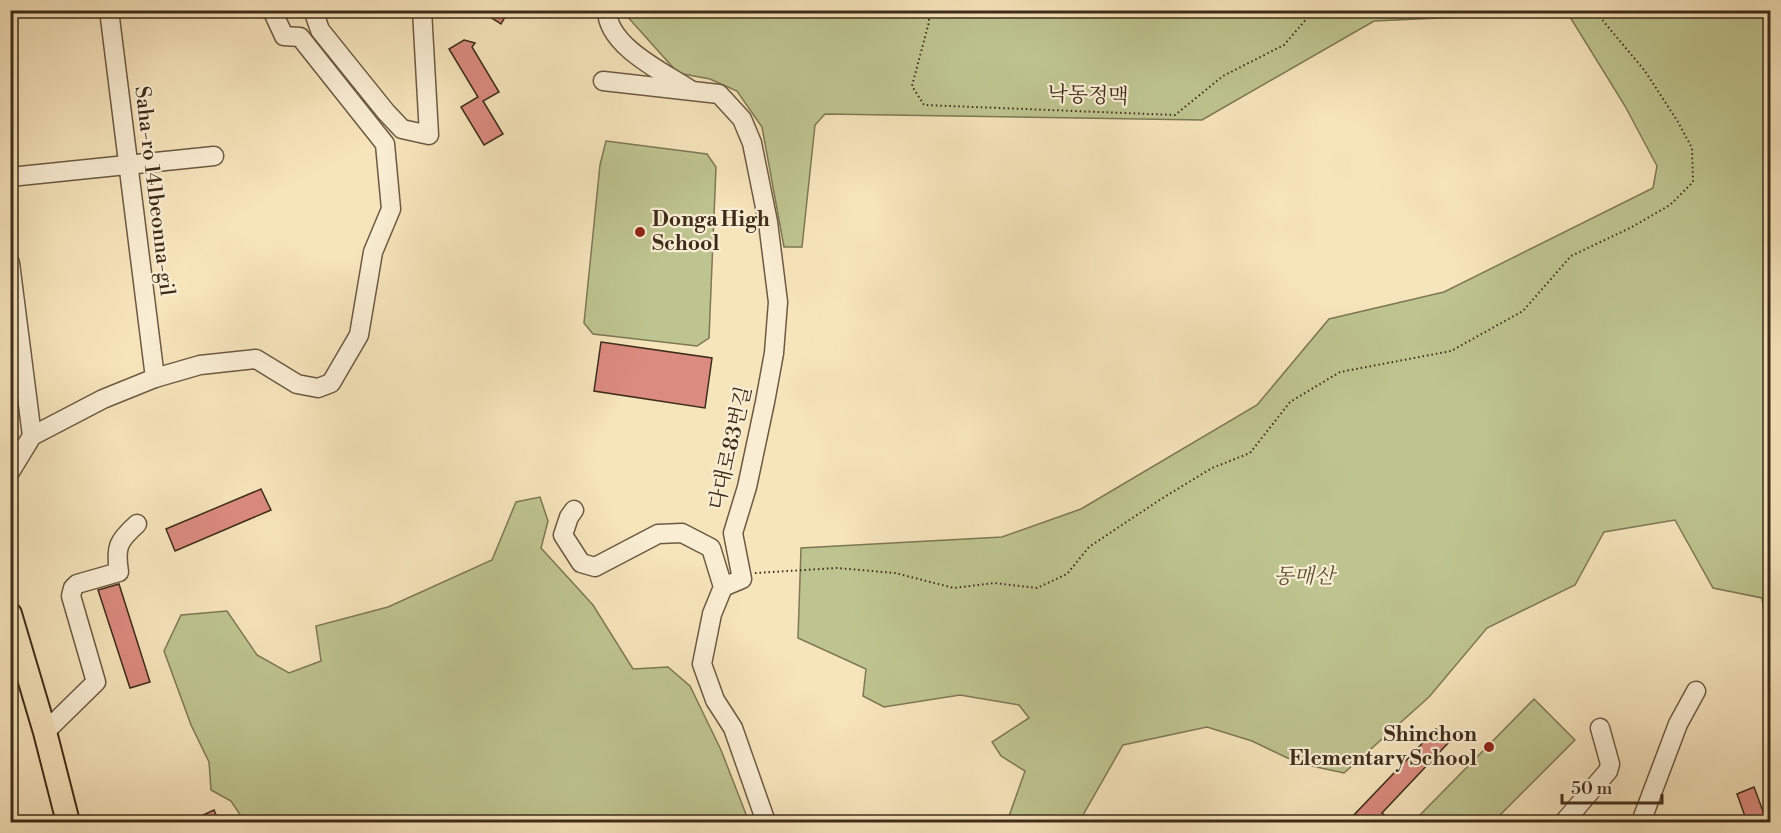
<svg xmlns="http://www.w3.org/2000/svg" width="1781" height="833" font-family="'Libre Bodoni','Noto Serif KR',serif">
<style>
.green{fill:#bec48f;stroke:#7e7854;stroke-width:1.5}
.building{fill:#db8b7f;stroke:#3e2c1a;stroke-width:1.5}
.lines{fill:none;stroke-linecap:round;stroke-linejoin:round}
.minor-casing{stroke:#6c5a42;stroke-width:21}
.major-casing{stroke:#3e2c1a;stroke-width:26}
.path{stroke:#3e2c1a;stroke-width:2;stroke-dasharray:1.5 3;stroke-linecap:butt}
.minor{stroke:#f9edd3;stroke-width:18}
.major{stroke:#f6e4bb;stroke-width:22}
.poi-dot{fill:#8f2418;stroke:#f9edd3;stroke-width:2}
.labels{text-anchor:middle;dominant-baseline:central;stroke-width:4.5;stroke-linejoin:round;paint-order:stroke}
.street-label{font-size:21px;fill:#3e2c1a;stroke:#f9edd3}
.poi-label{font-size:21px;font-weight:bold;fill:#3e2c1a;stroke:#f9edd3;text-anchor:start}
.park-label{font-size:21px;font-style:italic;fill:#5e5237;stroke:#f9edd3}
</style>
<rect width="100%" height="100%" fill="#f6e4bb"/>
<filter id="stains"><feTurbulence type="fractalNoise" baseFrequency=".00333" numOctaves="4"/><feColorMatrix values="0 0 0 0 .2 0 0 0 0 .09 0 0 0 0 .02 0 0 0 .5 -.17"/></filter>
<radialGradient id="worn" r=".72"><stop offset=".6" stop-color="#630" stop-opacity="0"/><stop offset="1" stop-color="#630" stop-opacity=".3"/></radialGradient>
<g class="green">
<polygon points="625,11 1770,11 1770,308 1768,312 1770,315 1770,660 1762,598 1713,588 1675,520 1604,532 1575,585 1487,628 1429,697 1344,773 1298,763 1252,741 1207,727 1123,745 1079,822 1014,822 1008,819 1025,771 1001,756 992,742 1029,718 1019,705 960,695 884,707 863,696 866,669 798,638 801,548 1002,537 1081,509 1257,405 1329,319 1444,292 1653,188 1657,166 1625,106 1567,12 1374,21 1202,120 825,114 815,125 802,247 784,247 762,127 737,91 710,79 678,73 625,14"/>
<polygon points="606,141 707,154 716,167 709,338 697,346 593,334 584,323 600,165"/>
<polygon points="540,497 548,521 541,548 593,605 633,669 668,667 690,686 721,750 749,822 245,822 231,801 211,790 209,762 191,725 164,651 181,615 227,611 257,655 289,673 321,661 316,626 388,607 492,560 516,502"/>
<polygon points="1534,699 1575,740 1493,822 1419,822 1416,819"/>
</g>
<g class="building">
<polygon points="479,10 509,10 501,24"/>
<polygon points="464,40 475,43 472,47 499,92 483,101 503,134 484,145 461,107 478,97 449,49"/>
<polygon points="601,342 712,358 705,408 594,391"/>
<polygon points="261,489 271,510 175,551 166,529"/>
<polygon points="119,584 150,682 130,688 98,590"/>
<polygon points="1436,729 1450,741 1382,813 1392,822 1359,822 1352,817"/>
<polygon points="1754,787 1767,822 1747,822 1737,794"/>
<polygon points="214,810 219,822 188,822"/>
</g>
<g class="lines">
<defs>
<g id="minor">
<polyline points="109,10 155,378"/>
<polyline points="313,10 320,30 386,112 402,129 429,135 422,10"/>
<path d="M607,10c0,36 56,62 82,79"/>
<polyline points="603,81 719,94 742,119 752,143 768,222 778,302 774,353 765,402 747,487 733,533 742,579 723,587"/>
<polyline points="10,177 214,156"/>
<polyline points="10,263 32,436"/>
<polyline points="10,472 32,436 103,399 155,378 200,365 256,359 297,384 318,388 331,383 359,335 373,252 391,209 385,144 300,37 284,36 272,10"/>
<polyline points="574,510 569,517 563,535 581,563 595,567 658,534 682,533 711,548 723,587 712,614 702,664 715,700 733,728 766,822"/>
<path d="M45,732l51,-50 -25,-86 2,-8 4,-4 42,-12c-4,-25 -1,-31 18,-48"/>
<polyline points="1564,822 1608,771 1610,764 1600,728"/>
<polyline points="1641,822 1678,724 1696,691"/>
</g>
<polyline id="major" points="10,614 45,732 68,822"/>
</defs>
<use href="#minor" class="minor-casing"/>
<use href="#major" class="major-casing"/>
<g class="path">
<polyline points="929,10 929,22 912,86 924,105 1175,115 1223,76 1284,45 1314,10"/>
<polyline points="755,573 837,568 895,573 954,588 994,583 1037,588 1067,574 1089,547 1161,499 1212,468 1250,453 1290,402 1340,372 1451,351 1523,311 1571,256 1630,228 1670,205 1693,182 1692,148 1678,122 1645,71 1594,10"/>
</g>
<use href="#minor" class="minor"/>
<use href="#major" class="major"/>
</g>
<g class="poi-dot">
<circle cx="640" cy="232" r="6"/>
<circle cx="1489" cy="747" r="6"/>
</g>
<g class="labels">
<g class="street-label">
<text transform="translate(1088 96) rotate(2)">낙동정맥</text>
<text transform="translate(154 191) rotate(83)">Saha-ro 141beonna-gil</text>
<text transform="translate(731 448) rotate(-77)">다대로83번길</text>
</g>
<g class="poi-label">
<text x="652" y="220">Donga High<tspan x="652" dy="24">School</tspan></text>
<text x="1477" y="735" text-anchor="end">Shinchon<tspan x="1477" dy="24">Elementary School</tspan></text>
</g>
<g class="park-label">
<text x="1304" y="577">동매산</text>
</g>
</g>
<rect width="1781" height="833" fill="none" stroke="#f6e4bb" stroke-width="36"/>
<rect x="12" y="12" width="1757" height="809" fill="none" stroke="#3e2c1a" stroke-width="3"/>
<rect x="18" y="18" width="1745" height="797" fill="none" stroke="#3e2c1a" stroke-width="1.5"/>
<path d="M1562 794v9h100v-9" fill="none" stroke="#3e2c1a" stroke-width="3"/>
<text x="1571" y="794" font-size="18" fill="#3e2c1a" stroke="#f9edd3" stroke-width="4.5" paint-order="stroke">50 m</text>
<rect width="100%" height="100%" filter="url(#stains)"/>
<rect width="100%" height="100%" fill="url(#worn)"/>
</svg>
